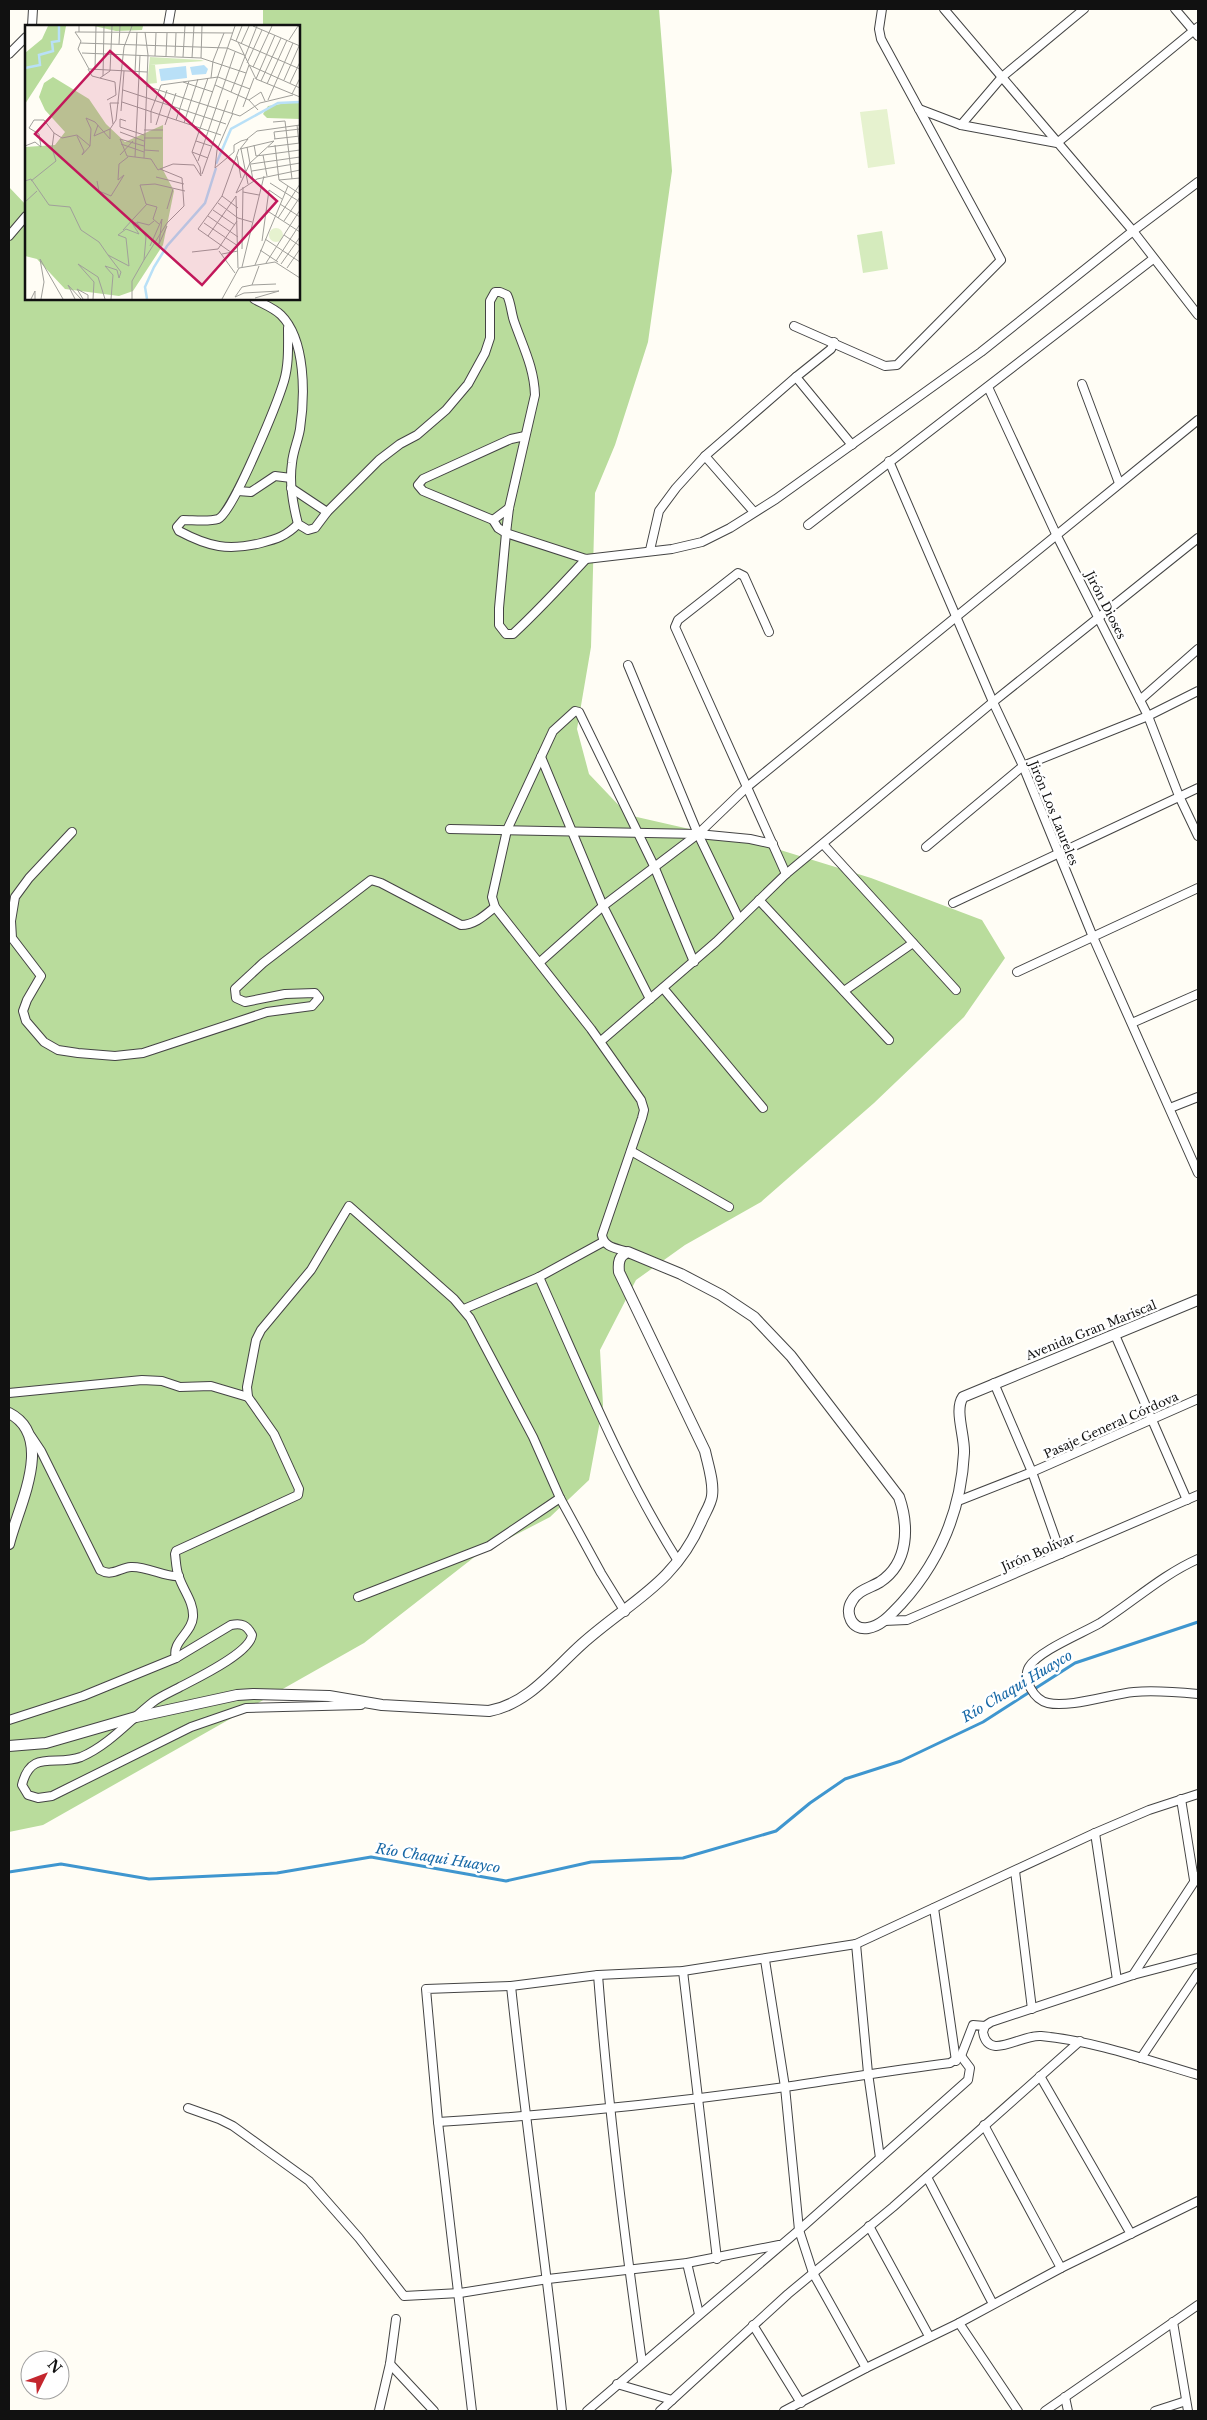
<svg xmlns="http://www.w3.org/2000/svg" width="1207" height="2420" font-family="'Libre Baskerville',serif">
<style>
.green{fill:#d5ebbd}
.forest{fill:#b9dc9c}
.pitch{fill:#e6f2cf}
.lines{fill:none;stroke-linecap:round;stroke-linejoin:round}
.stream{stroke:#3f96cf;stroke-width:3}
.minor-casing{stroke:#444;stroke-width:10}
.tertiary-casing{stroke:#444;stroke-width:12}
.minor{stroke:#fff;stroke-width:8}
.tertiary{stroke:#fff;stroke-width:10}
.labels{text-anchor:middle;dominant-baseline:central;stroke-width:5;stroke-linejoin:round;paint-order:stroke}
.street-label{font-size:12px;fill:#111;stroke:#fff}
.water-label{font-size:14px;font-style:italic;fill:#1768a6;stroke:#fff}
.inset-river{fill:none;stroke:#b9e0f7;stroke-width:2.5}
.inset-road{fill:none;stroke:#a09f9a;stroke-width:1}
.view{fill:#c2185b;fill-opacity:0.15;stroke:#c2185b;stroke-width:2.5}
.inset-edge{fill:none;stroke:#111;stroke-width:2.5}
</style>
<rect width="100%" height="100%" fill="#fffdf5"/>
<polygon class="green" points="882,231 888,269 863,273 857,235"/>
<polygon class="forest" points="263,9 659,9 672,171 648,342 615,445 595,493 591,647 577,729 589,774 628,815 777,849 871,878 982,920 1005,958 964,1017 874,1103 761,1202 685,1245 636,1280 600,1350 603,1405 589,1480 550,1517 477,1555 364,1643 43,1825 9,1832 9,187 26,205 26,299 299,299 299,26 263,26"/>
<polygon class="pitch" points="887,109 895,164 868,168 860,112"/>
<g class="lines">
<polyline class="stream" points="9,1872 61,1864 149,1879 277,1873 371,1857 506,1881 591,1862 683,1858 776,1831 810,1803 845,1779 901,1761 983,1722 1075,1663 1198,1622"/>
<defs>
<g id="minor">
<polyline points="944,9 1133,231 1198,315"/>
<polyline points="1175,9 1198,36"/>
<polyline points="32,26 33,9"/>
<polyline points="168,26 171,9"/>
<polyline points="9,54 26,37"/>
<polyline points="919,109 961,125 1057,143 1198,27"/>
<polyline points="961,125 1002,77 1084,9"/>
<polyline points="9,236 26,216"/>
<path d="M254,299c9,5 20,9 27,16 25,25 24,81 19,114 -2,12 -7,22 -8,34 -3,20 1,42 6,61l10,6 7,-2 12,-16 52,-52 21,-16 17,-9 29,-25 22,-26 17,-31 5,-15v-37l5,-9h5l7,3c4,8 4,17 7,26 9,26 20,46 21,74l-26,113 -3,25 -7,75v17l7,9h7c26,-24 49,-49 73,-75"/>
<polyline points="794,326 885,366 897,365 1001,260 881,39 879,29 882,9"/>
<path d="M288,328c0,18 1,36 -4,53 -6,20 -51,132 -66,138 -9,3 -25,1 -35,1l-6,7 2,4c30,16 49,20 82,12 16,-4 25,-7 37,-19"/>
<polyline points="796,377 831,349 834,342"/>
<polyline points="1082,384 1119,483"/>
<polyline points="988,387 1056,534 1148,716 1179,796 1198,836"/>
<polyline points="525,436 511,439 423,479 418,485 423,491 493,520 498,528 506,533 586,559 672,549 702,542 730,528 776,499 981,352 1133,231 1198,182"/>
<polyline points="705,456 754,512"/>
<polyline points="889,461 993,702 1023,766 1093,937 1198,1173"/>
<polyline points="291,488 327,512"/>
<polyline points="238,491 251,492 275,476 291,478"/>
<polyline points="493,520 509,508"/>
<polyline points="808,525 1153,259"/>
<polyline points="650,550 659,511 676,488 705,456 796,377 852,445"/>
<polyline points="769,632 744,576 738,573 678,620 675,627 786,874"/>
<polyline points="628,665 698,834 739,919"/>
<polyline points="1140,700 1198,649"/>
<polyline points="541,757 603,906 650,999"/>
<polyline points="450,829 698,834 750,839 773,844"/>
<path d="M72,832l-43,46 -14,19 -4,24 1,17 29,38 -14,24 -4,11 3,10 18,21 14,8 20,3 37,3 28,-3 124,-41 45,-6 7,-8 -4,-5 -30,1 -40,8 -9,-4 -1,-9 28,-26 108,-83 10,3 80,42c14,0 24,-10 34,-18"/>
<polyline points="823,844 956,990"/>
<polyline points="926,847 1023,766 1148,716 1198,691"/>
<polyline points="759,900 889,1040"/>
<polyline points="953,903 1198,788"/>
<polyline points="540,962 603,906 698,834 747,787 1198,420"/>
<polyline points="1017,972 1198,888"/>
<polyline points="663,988 763,1108"/>
<polyline points="844,991 913,943"/>
<polyline points="1132,1023 1198,994"/>
<polyline points="601,1041 716,942 786,874 993,702 1198,538"/>
<polyline points="1170,1108 1198,1097"/>
<polyline points="631,1151 729,1207"/>
<path d="M628,1252c-11,-4 -24,-4 -26,-17l40,-117 2,-8 -3,-10 -50,-71 -96,-122 -3,-10 15,-67 46,-99 22,-20 4,1 75,154 40,96"/>
<path d="M539,1277c43,96 83,195 139,284"/>
<polyline points="464,1309 539,1277 603,1242"/>
<polyline points="1115,1335 1187,1500"/>
<polyline points="994,1383 1032,1472 1061,1554"/>
<polyline points="9,1393 142,1380 162,1381 180,1387 211,1386 248,1397"/>
<path d="M31,1436l10,15 59,119c12,7 19,-2 31,-3 16,-1 36,11 48,9"/>
<polyline points="958,1501 1032,1472 1198,1399"/>
<path d="M1198,1559c-36,16 -65,43 -98,64 -17,10 -62,28 -71,44 -7,12 5,33 19,36 22,5 63,-9 86,-11 21,-2 43,0 64,2"/>
<polyline points="358,1597 489,1546 560,1498"/>
<polyline points="884,1621 907,1620 1198,1495"/>
<path d="M176,1658c-5,-16 16,-25 17,-41 1,-15 -10,-27 -14,-40 -3,-7 -3,-16 -4,-23l1,-3 122,-56 1,-6 -25,-55 -26,-37 -1,-10 9,-47 5,-10 50,-60 38,-64 105,93 16,19 63,119 27,61 41,75 24,39"/>
<path d="M9,1720l74,-24 93,-38 55,-33c11,-2 16,0 21,10 -2,18 -55,43 -72,52 -9,5 -19,9 -27,15 -23,18 -44,43 -72,55 -25,10 -50,-9 -59,28l6,10 10,3 14,-2 139,-69 55,-19 115,-3"/>
<polyline points="1181,1799 1194,1880"/>
<polyline points="1095,1833 1117,1980"/>
<polyline points="1015,1871 1032,2009"/>
<polyline points="934,1908 956,2061"/>
<polyline points="856,1944 868,2073 880,2158"/>
<path d="M1198,1958l-65,17 -142,47 -6,4 -2,6c5,30 38,2 58,4 54,5 106,24 157,39"/>
<polyline points="765,1960 785,2087 799,2230 813,2273 866,2368"/>
<polyline points="683,1971 717,2259"/>
<path d="M598,1975c10,129 26,259 44,387"/>
<polyline points="1133,1975 1198,1876"/>
<path d="M511,1986c15,142 36,283 51,425"/>
<polyline points="1141,2058 1198,1973"/>
<polyline points="1040,2076 1131,2234"/>
<polyline points="188,2108 219,2119 233,2126 309,2181 359,2238 404,2296 460,2293 548,2279 687,2263 779,2245"/>
<path d="M438,2122c116,-7 232,-19 347,-35 55,-8 109,-17 165,-24l11,-7 12,-31 12,1"/>
<polyline points="984,2125 1061,2268"/>
<polyline points="927,2177 993,2304"/>
<polyline points="869,2226 929,2336"/>
<polyline points="687,2263 699,2314"/>
<polyline points="1173,2322 1188,2411"/>
<polyline points="959,2323 1018,2411"/>
<polyline points="753,2325 801,2403"/>
<polyline points="390,2364 434,2411"/>
<polyline points="617,2384 672,2400"/>
<polyline points="1065,2397 1068,2411"/>
<polyline points="379,2411 390,2364 396,2319"/>
<polyline points="472,2411 438,2122 426,1989 511,1986 598,1975 683,1971 856,1944 1095,1833 1149,1810 1198,1794"/>
<polyline points="587,2411 799,2230 968,2080 970,2068 961,2056"/>
<polyline points="660,2411 788,2294 893,2207 1080,2041"/>
<polyline points="784,2411 866,2368 959,2323 1061,2268 1198,2201"/>
<polyline points="1045,2411 1198,2305"/>
<polyline points="1155,2411 1186,2401"/>
</g>
<g id="tertiary">
<path d="M9,1413c47,24 9,94 0,131"/>
<path d="M9,1746l37,-3 90,-26 101,-22 16,-1 76,2 53,9 107,6c39,-7 64,-41 93,-67 48,-43 93,-60 120,-124 3,-7 9,-16 10,-24 2,-14 -4,-31 -7,-45l-86,-179c-1,-10 0,-16 9,-20l53,22 40,21 33,22 37,39 108,141c10,29 10,66 -19,85 -10,6 -22,8 -28,19 -8,12 0,30 16,27 14,-2 24,-15 33,-24 39,-43 60,-94 63,-151 1,-17 -10,-43 -1,-56l235,-97"/>
</g>
</defs>
<use href="#minor" class="minor-casing"/>
<use href="#tertiary" class="tertiary-casing"/>
<use href="#minor" class="minor"/>
<use href="#tertiary" class="tertiary"/>
</g>
<g class="labels">
<g class="street-label">
<text transform="translate(1106 605) rotate(63)">Jirón Dioses</text>
<text transform="translate(1054 813) rotate(68)">Jirón Los Laureles</text>
<text transform="translate(1091 1330) rotate(-22)">Avenida Gran Mariscal</text>
<text transform="translate(1111 1425) rotate(-24)">Pasaje General Córdova</text>
<text transform="translate(1038 1552) rotate(-23)">Jirón Bolívar</text>
</g>
<g class="water-label">
<text transform="translate(1017 1686) rotate(-31)">Río Chaqui Huayco</text>
<text transform="translate(438 1858) rotate(9)">Río Chaqui Huayco</text>
</g>
</g>
<g transform="translate(25 25)">
<rect width="275" height="275" fill="#fffdf5"/>
<path d="M125,32l51,3 3,1 -54,4h5l2,18 -10,1z" fill="#d5ebbd"/>
<path d="M23,1h18l-4,21 -37,57v-51l17,-14zM69,1h49l-1,4 -26,1zM28,52l36,22 17,25 19,18 38,-17v45l11,21 -11,54 -30,46 -14,5 -54,-7 -28,-30 -12,-3v-109l30,-2 10,-13 -20,-22 -6,-13 5,-14zM275,76v18l-33,-1 -4,-4 5,-8z" fill="#b9dc9c"/>
<path d="M244 210a7 7 0 1 1 14 0a7 7 0 1 1-14 0Z" fill="#e6f2cf"/>
<path d="M179,40l4,4 -2,5 -14,1 -2,-8zM161,41l1,12 -26,3 -2,-12z" fill="#b9e0f7"/>
<path class="inset-river" d="M0,43l15,-3 -1,-10 14,-4 -1,-9 7,-1v-15M191,139l15,-35 47,-26 22,-1M122,274l-2,-12 9,-20 13,-21 38,-43 11,-35"/>
<path class="inset-road" d="M54,1v6l154,1M228,1l47,20M54,7h-4l6,9 -3,8 11,20 58,3M206,14l69,30M264,15l9,-14 2,2M211,16l6,-15M213,17l18,37M55,18l147,5 17,7M94,19l1,-18M216,19l8,-18M57,28l119,5 45,15M130,31l1,-23M141,31l1,-23M150,31l1,-23M158,32l2,-31M167,33l2,-32M176,33l1,-32M222,38l15,-33M228,42l19,-41M63,44l4,7 23,6 1,13 -9,5M70,45l1,-44M110,47l2,-40M78,51l1,-50M75,53l10,-7 2,-45M186,53l2,-17 11,-28M231,54l44,18M231,54l19,-44M259,55l15,-34M236,56l20,-43M158,57l30,10M265,58l10,-21M242,59l20,-44M190,60l34,15 9,10M121,61l94,30 20,-13 33,-8M98,65l103,34M206,67l26,-66M267,69l8,-16M224,75l12,-8 4,9M243,75l25,-57M97,77l99,33M218,82l11,-29M96,86l3,-40M207,88l17,-48 51,23M208,88l-16,37 -2,18 19,-16v-7l7,-4 7,-2 -8,10 34,-8 -24,22 -14,30M151,95l13,-39M101,96l-6,-2v8l24,8M248,97l12,-1 7,58M126,98v-12l10,-26 57,-8 32,12M159,98l14,-44M88,99l-3,-21h9M73,100l-4,11 16,-7 6,-9 8,-73 8,-21M131,100l11,-35M140,100l11,-32M167,100l16,-47M272,100l2,18M119,105h19M95,107l24,9M52,111l7,15 -2,4 8,-9M119,113h18M222,114l10,-8 43,-6M249,114l26,-3M250,114l-1,-7 26,-3M171,116l15,5M96,119l23,8M229,120l2,11 44,-6M250,120l4,35 21,14M0,121l10,-4 6,5 -2,-13 -10,-6 5,-8h10l10,13M119,121l-24,-7 7,17 24,3 7,11 2,-1M222,122l6,33M243,122l32,-4M216,124l7,35M119,125l15,1M167,127l43,-126M167,127l16,6M95,130l13,-14M238,130l4,21M212,131l4,22M110,132l5,-102M119,133l4,-103 -3,-23M173,136l37,-109M226,139l49,-7M227,146l48,-8M177,149l26,-74M131,152l28,7M254,155l21,-2M0,156l6,-2 18,26 21,2 11,23 18,12 9,13M6,156l25,-20 -4,-13 2,-15 8,5 15,-3 13,11 1,-17 -5,-11 9,4 15,17v-10M72,156l2,10 12,5 13,-21 -6,5 1,-16 9,-7M245,158l30,19M218,167l16,3M211,168l21,-14 43,-9M197,171l16,12M211,171l2,72M0,177l12,-11M193,178l20,15 14,4M255,179l20,13M142,184l6,-20M188,185l22,15M241,185l34,22M183,191l30,21M253,193l22,-34M259,196l16,-24M112,197l12,3 5,-4M179,198l34,23M134,199l-6,-5 4,-12 -11,-3 -6,-19 15,-1 30,7M98,205l24,-26M259,210l16,11M183,211l28,-40M240,214l35,23M237,216l7,-51 13,9M125,221l12,-27 -3,25 8,-18M217,224l1,-62M235,225l18,12M194,226l16,22M167,227l26,-3 19,-28M207,228l-34,-24 24,-33 17,-47M197,229l16,-3M251,236l24,-37M241,238l34,-53M256,239l19,-27M230,240l33,-79M217,242l22,-91M262,243l13,-19M227,260l24,-1M230,273l24,-7 -35,2 -9,4 7,-10 10,-2 7,-19M6,274l4,-8v8M16,274l3,-17 -4,-23 23,40M50,274l-7,-14 13,14M58,274l-6,-10 11,6v4M68,274l1,-17 -16,-18 20,13 7,22M86,274l2,-24 -8,-9 12,4 2,8 2,-6 -13,-17 21,11 -3,-28 -8,-3 8,-6 13,5 -7,-11h5l9,14 -2,23 23,-37 17,-17 -2,-28 -22,-9 13,-5 21,1 7,11 -1,-9 -8,-15M107,274v-18l12,-21M197,274l17,-31 36,-6 25,16"/>
<path class="view" d="M85,26l167,150 -75,84 -167,-151z"/>
<rect width="275" height="275" class="inset-edge"/>
</g>
<rect width="1207" height="2420" fill="none" stroke="#111111" stroke-width="20"/>
<g transform="translate(45 2375) rotate(48)"><circle r="24" fill="#ffffff" stroke="#a0a0a0"/>
<path d="M0-4L9 19L0 12L-9 19Z" fill="#c4262e"/>
<text y="-8" font-size="14" font-weight="bold" text-anchor="middle" fill="#111111">N</text>
</g>
</svg>
